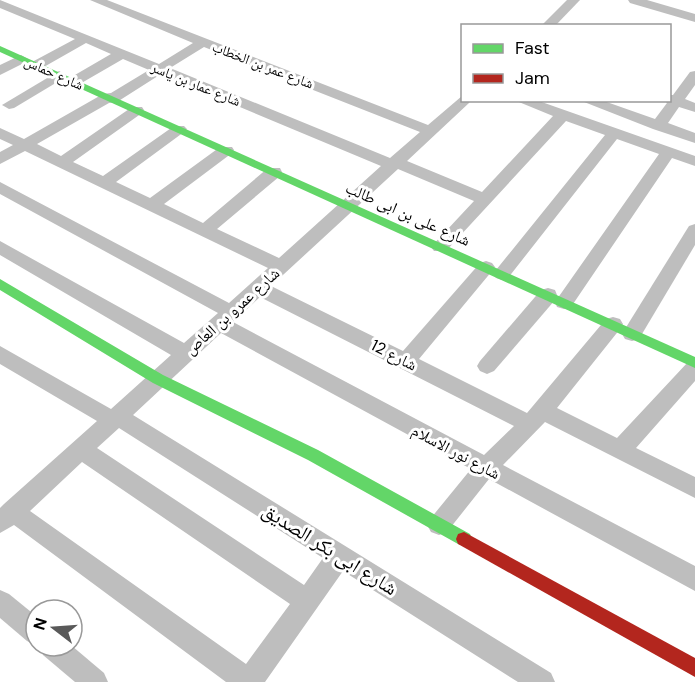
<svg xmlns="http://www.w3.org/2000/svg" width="695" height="682" font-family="'DM Sans','Noto Naskh Arabic',sans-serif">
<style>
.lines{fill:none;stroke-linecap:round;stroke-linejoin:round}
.street{fill:#bebebe;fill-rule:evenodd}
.fast{fill:#63d668;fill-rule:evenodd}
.jam{fill:#b3261e;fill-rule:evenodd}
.labels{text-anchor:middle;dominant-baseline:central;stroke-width:6;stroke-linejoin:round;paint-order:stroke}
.far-street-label{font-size:14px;fill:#000;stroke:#fff}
.street-label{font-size:16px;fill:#000;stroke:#fff}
.near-street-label{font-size:20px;fill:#000;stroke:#fff}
</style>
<rect width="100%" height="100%" fill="#fff"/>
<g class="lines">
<g class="street">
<path d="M0,0l159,64 34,-21 -103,-43h17l321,125 34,-29v4h9l-2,3 -62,58 75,31 71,-76 -39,-16h22l159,56v10l-23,-8 -101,149 -7,2 -7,-2 -2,-5 104,-148 -42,-15 -109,139 -6,2 -6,-2 -3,-4 3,-4 109,-135 -39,-14 -120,130h-12l-3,-4 43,-46 -76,-32 -127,117 132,65 77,-88 6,-2 6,2 3,4 -3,4 -73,88 108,54 79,-94 7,-2 7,2 3,5 -3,5 -63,79 60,30 71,-76 7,-2v21l-59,67 59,29v21l-150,-76 -42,43 192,101v25l-206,-112 -42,53 -8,3 -8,-3 -4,-7 4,-7 40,-49 -250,-136 -88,82 418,258 4,9h-37l-175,-111 -78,111h-39l-212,-157 -14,8v-25l4,-4 93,-83 -97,-57v-18l111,63 60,-54 -171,-100v-14l184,102 34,-30 -218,-119v-12l229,121 39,-35 -243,-117 -25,13v-12l13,-7 -13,-6v-11l24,11 79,-45 8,-1 38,-23 -26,-11 -45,26h-10l-2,-3 2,-3 43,-25 -25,-11 -44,25h-10l-2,-3 2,-3 43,-23 -75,-31zM204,47l216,85 -30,26 -220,-90zM161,74l220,92 -102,92 -62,-29 63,-53 2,-4 -2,-4h-12l-65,55 -39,-19 68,-51 2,-3 -2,-3h-12l-70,51 -34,-16 68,-50 3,-3 -3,-3h-10l-71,50 -30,-14 69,-49 2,-3 -2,-3h-10l-71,49 -24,-12 72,-41 8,-1zM260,297l254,129 -30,29 -251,-133zM119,428l204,130 -19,27 -207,-137zM82,462l208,142 -44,60 -216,-153z"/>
<polygon points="567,0 580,0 555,26 541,26"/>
<polygon points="628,0 647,0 695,14 695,22 630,3"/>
<polygon points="21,55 28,59 26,62 0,75 0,65"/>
<polygon points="59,71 66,75 64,78 14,108 9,109 2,105"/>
<polygon points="695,71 695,85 685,99 695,103 695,112 679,107 668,123 695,133 695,143 653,129 579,100 601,100 655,119 667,103 664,100 670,100 670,95 673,95 690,72"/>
<polygon points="695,224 695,245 639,339 632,341 625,339 622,334 625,329 689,226"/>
<polygon points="548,288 555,290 557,295 555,300 494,371 487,374 480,371 477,366 480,361 541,290"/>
<polygon points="0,590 9,594 36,616 36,645 27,641 0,618"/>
<polygon points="39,646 72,646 104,673 108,682 75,682 43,655"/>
</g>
<g class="fast">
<polygon points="0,46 695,357 695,368 0,52"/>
<polygon points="0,279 163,375 318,450 470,534 472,539 470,544 464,546 458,544 308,460 153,383 0,290"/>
</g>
<polygon class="jam" points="464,532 695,658 695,677 458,544 456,539 458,534"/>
</g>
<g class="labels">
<g class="far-street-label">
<text transform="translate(263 65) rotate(21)">شارع عمر بن الخطاب</text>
<text transform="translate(54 73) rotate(24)">شارع حماس</text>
<text transform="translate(196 84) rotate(22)">شارع عمار بن ياسر</text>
</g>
<g class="street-label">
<text transform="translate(408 214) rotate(24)">شارع على بن ابى طالب</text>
<text transform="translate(232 311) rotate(-42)">شارع عمرو بن العاص</text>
<text transform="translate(394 355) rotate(27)">شارع 12</text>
<text transform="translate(456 452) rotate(28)">شارع نور الاسلام</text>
</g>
<g class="near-street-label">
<text transform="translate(330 549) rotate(32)">شارع ابى بكر الصديق</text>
</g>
</g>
<rect x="461" y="24" width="210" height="78" fill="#ffffff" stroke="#999999" stroke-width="1.5"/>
<rect x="473" y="44" width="30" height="9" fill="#63d668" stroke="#999999" stroke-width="1.5"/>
<text x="515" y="54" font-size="18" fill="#000000">Fast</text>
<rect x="473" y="74" width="30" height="9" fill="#b3261e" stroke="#999999" stroke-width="1.5"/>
<text x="515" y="84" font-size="18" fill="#000000">Jam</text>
<g transform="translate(54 628) rotate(287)"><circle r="28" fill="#ffffff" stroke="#999999" stroke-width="1.5"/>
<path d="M0-4.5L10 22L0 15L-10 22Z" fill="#595959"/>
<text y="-9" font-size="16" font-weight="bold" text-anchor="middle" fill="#000000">N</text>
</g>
</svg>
